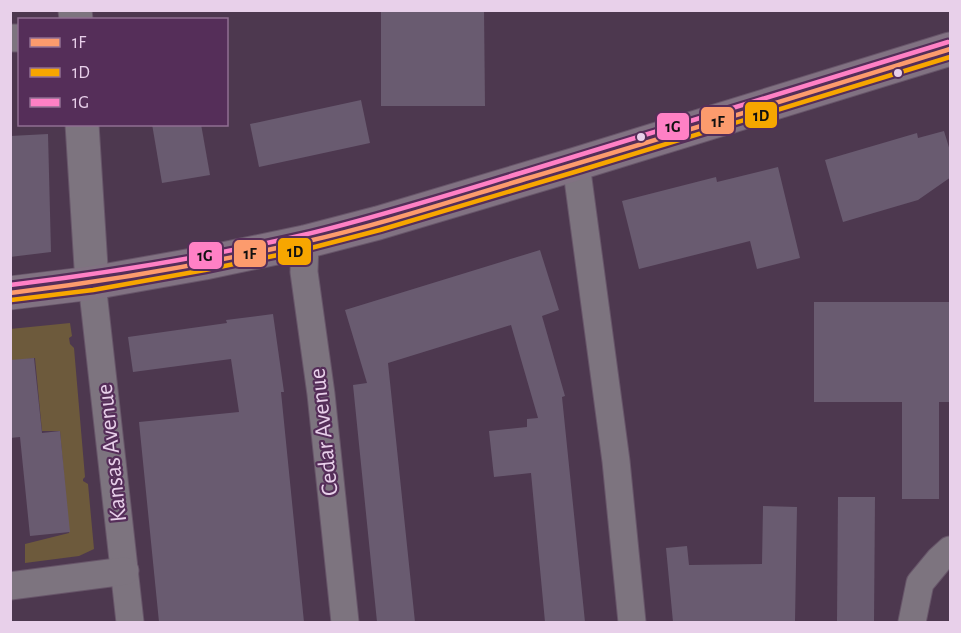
<svg xmlns="http://www.w3.org/2000/svg" width="961" height="633" font-family="'Alegreya Sans',sans-serif">
<style>
.green{fill:#6d5a3c}
.building{fill:#695b70}
.lines{fill:none;stroke-linecap:round;stroke-linejoin:round}
.minor-casing{stroke:#675569;stroke-width:29}
.tertiary-casing{stroke:#675569;stroke-width:35}
.primary-casing{stroke:#675569;stroke-width:35}
.minor{stroke:#7d747f;stroke-width:27}
.tertiary{stroke:#7d747f;stroke-width:33}
.primary{stroke:#817282;stroke-width:33}
.bus-1-casing{stroke:#552e59;stroke-width:9}
.bus-2-casing{stroke:#552e59;stroke-width:9}
.bus-3-casing{stroke:#552e59;stroke-width:9}
.bus-1{stroke:#fc9b6d;stroke-width:4.5}
.bus-2{stroke:#f7a600;stroke-width:4.5}
.bus-3{stroke:#ff80c5;stroke-width:4.5}
.bus-dot{fill:#e8d0ea;stroke:#552e59;stroke-width:2}
.labels{text-anchor:middle;dominant-baseline:central;stroke-width:4.5;stroke-linejoin:round;paint-order:stroke}
.street-label{font-size:24px;fill:#e8d0ea;stroke:#552e59}
.line-badge{stroke:#552e59;stroke-width:2}
.pale-badge-label{font-size:16px;text-anchor:middle;font-weight:bold;fill:#111}
</style>
<rect width="100%" height="100%" fill="#4d384f"/>
<polygon class="green" points="70,323 72,336 69,338 70,344 74,348 85,477 83,479 83,481 88,484 94,549 79,556 25,563 25,544 69,533 60,431 42,431 35,358 11,361 10,329"/>
<g class="building">
<polygon points="381,10 484,10 485,106 381,106"/>
<polygon points="361,100 370,143 259,167 250,124"/>
<polygon points="152,124 201,124 210,175 162,183"/>
<polygon points="944,131 951,154 951,177 918,200 843,222 825,160 917,133 918,138"/>
<polygon points="48,134 51,252 10,257 10,136"/>
<polygon points="778,167 800,258 757,269 750,241 639,269 622,201 716,177 717,182"/>
<polygon points="540,250 559,310 542,316 565,396 562,397 585,622 545,622 531,473 494,477 489,431 527,427 527,419 538,418 511,325 388,363 415,622 377,622 353,385 367,383 345,310"/>
<polygon points="814,302 951,302 951,402 939,402 939,499 902,499 902,402 814,402"/>
<polygon points="273,314 284,392 281,392 304,622 159,622 139,422 239,412 231,359 133,372 128,337 227,323 226,320"/>
<polygon points="34,358 42,433 60,431 70,532 30,536 20,437 10,438 10,360"/>
<polygon points="838,497 875,497 874,622 837,622"/>
<polygon points="763,506 797,507 795,622 673,622 666,548 687,546 689,565 762,564"/>
</g>
<g class="lines">
<defs>
<g id="minor">
<polyline points="10,38 20,38"/>
<polyline points="576,164 616,461 632,622"/>
<polyline points="305,242 304,272 321,394 345,622"/>
<polyline points="92,283 130,622"/>
<polyline points="10,586 125,571"/>
<polyline points="912,622 920,583 939,560 950,550"/>
</g>
<g id="tertiary">
<polyline points="75,10 76,20"/>
<polyline points="82,124 92,283"/>
</g>
<polyline id="primary" points="10,293 92,283 204,263 305,242 378,223 576,164 950,49"/>
</defs>
<use href="#minor" class="minor-casing"/>
<use href="#tertiary" class="tertiary-casing"/>
<use href="#primary" class="primary-casing"/>
<use href="#minor" class="minor"/>
<use href="#tertiary" class="tertiary"/>
<use href="#primary" class="primary"/>
<defs>
<path id="bus-1" d="M10,293c99,-12 197,-29 294,-51 75,-17 148,-41 221,-63 142,-42 283,-86 425,-130"/>
<polyline id="bus-2" points="11,300 93,290 205,270 307,249 380,230 578,171 950,57"/>
<path id="bus-3" d="M10,285c99,-12 197,-28 293,-50 75,-18 148,-41 221,-63 141,-42 282,-87 424,-130"/>
</defs>
<use href="#bus-1" class="bus-1-casing"/>
<use href="#bus-2" class="bus-2-casing"/>
<use href="#bus-3" class="bus-3-casing"/>
<use href="#bus-1" class="bus-1"/>
<use href="#bus-2" class="bus-2"/>
<use href="#bus-3" class="bus-3"/>
</g>
<g class="bus-dot">
<circle cx="898" cy="73" r="5"/>
<circle cx="641" cy="137" r="5"/>
</g>
<g class="labels">
<g class="street-label">
<text transform="translate(324 432) rotate(-96)">Cedar Avenue</text>
<text transform="translate(112 453) rotate(-96)">Kansas Avenue</text>
</g>
</g>
<g class="line-badge">
<rect x="744" y="101" width="34" height="28" rx="6" fill="#f7a600"/>
<rect x="700" y="106" width="35" height="29" rx="6" fill="#fc9b6d"/>
<rect x="656" y="112" width="34" height="29" rx="6" fill="#ff80c5"/>
<rect x="277" y="237" width="35" height="29" rx="6" fill="#f7a600"/>
<rect x="233" y="239" width="34" height="29" rx="6" fill="#fc9b6d"/>
<rect x="188" y="241" width="35" height="29" rx="6" fill="#ff80c5"/>
</g>
<g class="pale-badge-label">
<text x="761" y="121">1D</text>
<text x="718" y="127">1F</text>
<text x="673" y="132">1G</text>
<text x="295" y="257">1D</text>
<text x="250" y="259">1F</text>
<text x="205" y="261">1G</text>
</g>
<rect width="961" height="633" fill="none" stroke="#e8d0ea" stroke-width="24"/>
<rect x="18" y="18" width="210" height="108" fill="#552e59" stroke="#906f93" stroke-width="1.5"/>
<rect x="30" y="38" width="30" height="9" fill="#fc9b6d" stroke="#906f93" stroke-width="1.5"/>
<text x="72" y="48" font-size="18" fill="#e8d0ea">1F</text>
<rect x="30" y="68" width="30" height="9" fill="#f7a600" stroke="#906f93" stroke-width="1.5"/>
<text x="72" y="78" font-size="18" fill="#e8d0ea">1D</text>
<rect x="30" y="98" width="30" height="9" fill="#ff80c5" stroke="#906f93" stroke-width="1.5"/>
<text x="72" y="108" font-size="18" fill="#e8d0ea">1G</text>
</svg>
